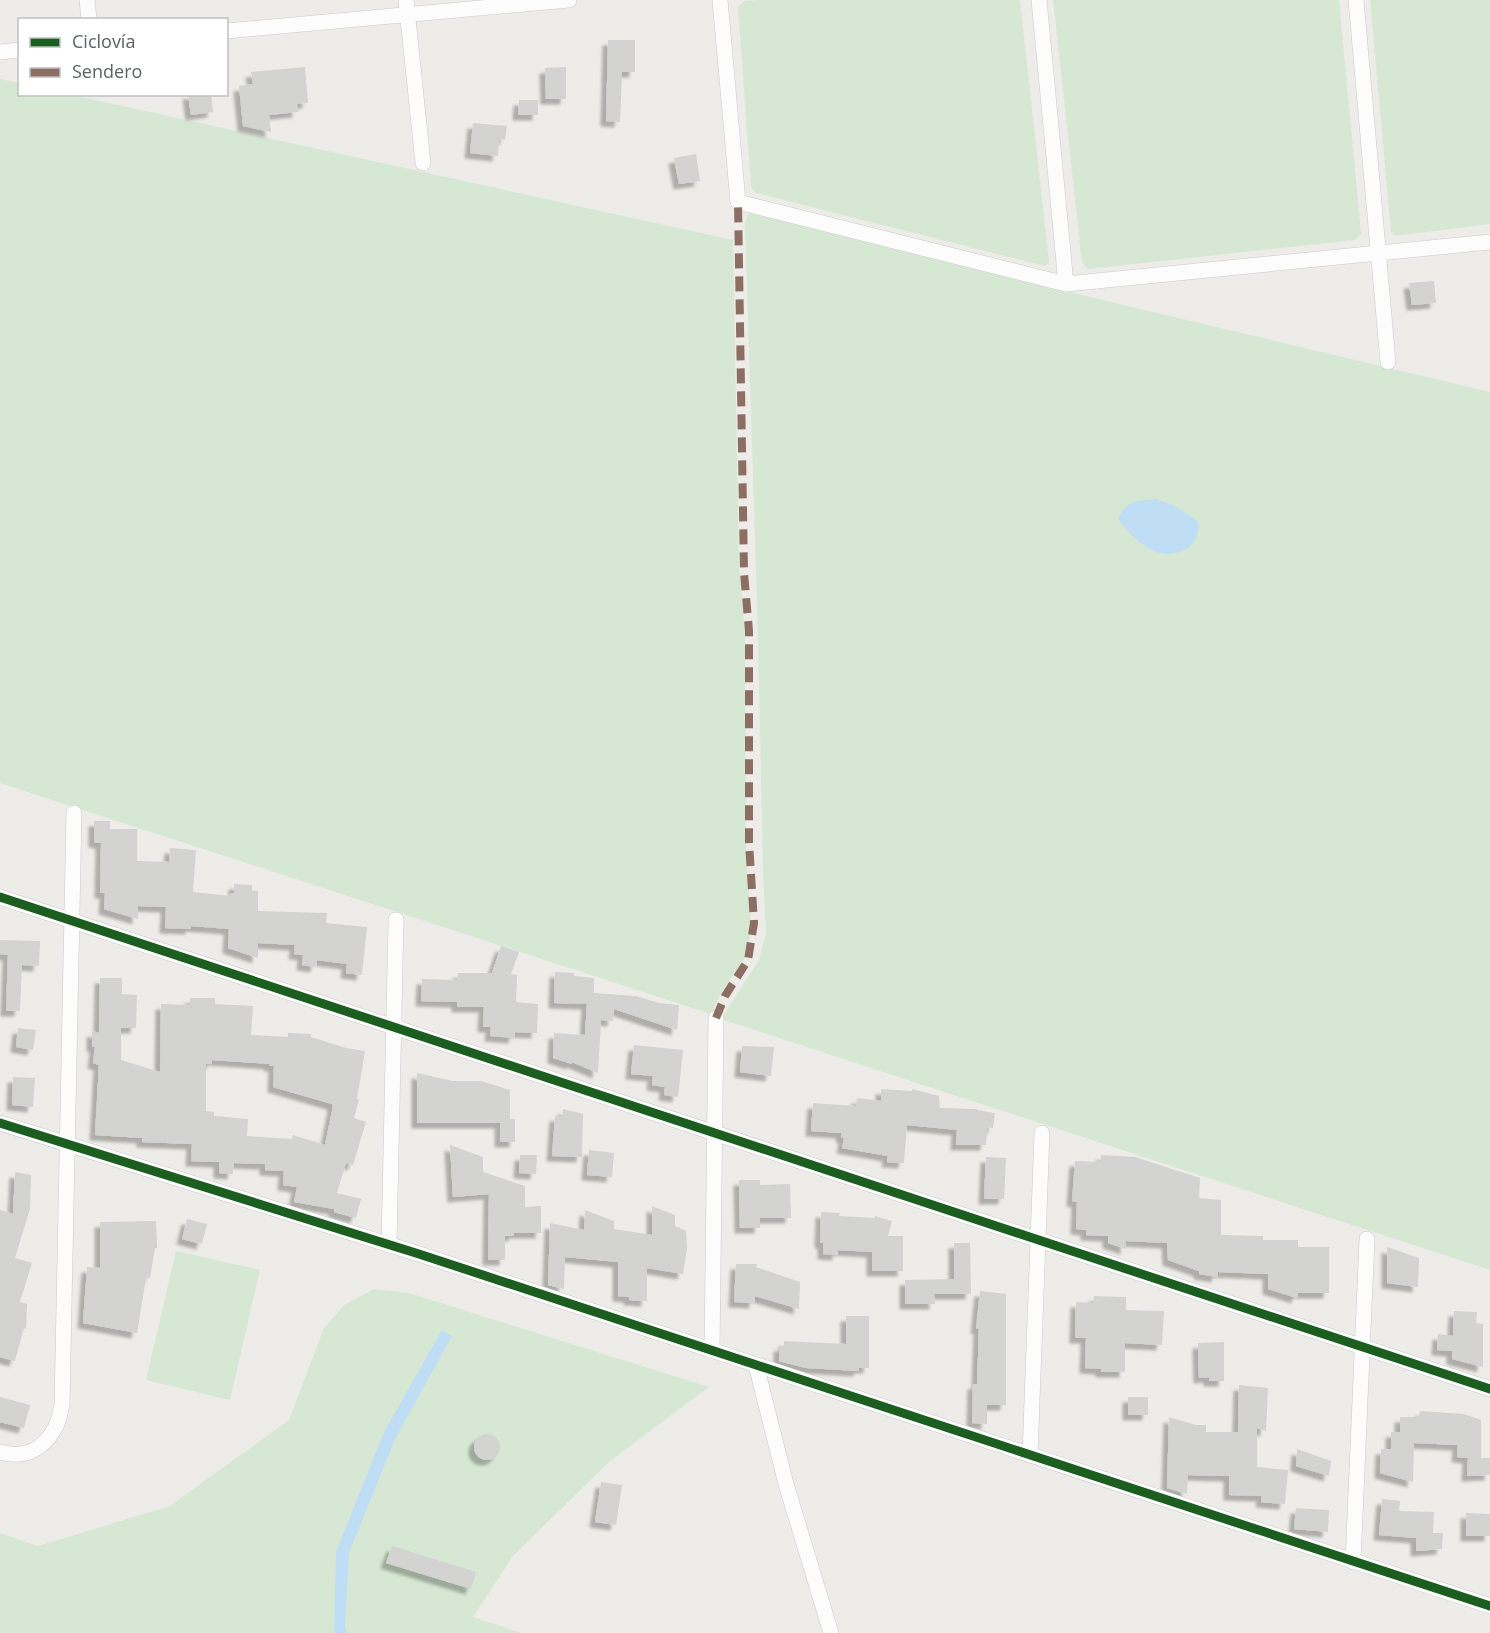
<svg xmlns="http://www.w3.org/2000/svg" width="1490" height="1633" font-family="'Open Sans',sans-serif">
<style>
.green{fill:#d6e8d4}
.water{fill:#bfdef5}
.building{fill:#d3d3d1;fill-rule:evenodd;filter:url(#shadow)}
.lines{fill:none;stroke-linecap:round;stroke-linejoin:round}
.street-casing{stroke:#c9caca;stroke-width:16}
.street{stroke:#fcfcfc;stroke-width:15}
.quiet{stroke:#8d6e63;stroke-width:8;stroke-dasharray:15 8;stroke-linecap:butt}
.cycleway-casing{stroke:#fff;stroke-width:13}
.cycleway{stroke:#1b5e20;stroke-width:9}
</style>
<defs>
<filter id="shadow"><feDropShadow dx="-5.5" dy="5.5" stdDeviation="1.5" flood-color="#0004"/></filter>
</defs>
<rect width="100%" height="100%" fill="#edece8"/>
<g class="green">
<polygon points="758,0 1020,0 1049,263 1045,266 756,193 751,187 738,7 744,1"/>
<polygon points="1053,0 1339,0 1361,233 1356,240 1088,269 1082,263"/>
<polygon points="1370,0 1490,0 1490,224 1395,236 1391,232"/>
<polygon points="0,79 19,83 20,94 72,95 733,240 739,569 745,631 746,845 751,925 749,944 745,958 722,991 711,1014 0,783"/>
<polygon points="749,212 1065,291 1490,392 1490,1270 721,1019 759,960 766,934 763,873 758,637 745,223"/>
<polygon points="176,1251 260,1270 230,1400 146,1380"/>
<polygon points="374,1289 409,1293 709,1387 609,1462 513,1556 473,1617 522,1633 0,1633 0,1533 38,1546 170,1506 289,1420 323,1330 344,1305"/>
</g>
<g class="water">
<path d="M1156,499l17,6 24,15c6,23 -15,38 -37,33 -14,-3 -36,-23 -42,-35 10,-19 19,-17 38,-19z"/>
<polygon points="442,1330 452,1336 395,1439 349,1553 345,1627 347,1633 334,1633 336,1552 384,1432"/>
</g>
<g class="building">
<polygon points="608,40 635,40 635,72 622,72 620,122 606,121"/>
<polygon points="305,67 308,103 297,104 298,112 269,115 271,132 243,126 239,86 253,84 251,72"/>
<polygon points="566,67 566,99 546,99 545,68"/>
<polygon points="188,94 211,94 213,112 191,115"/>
<polygon points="519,100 538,100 538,115 518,115"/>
<polygon points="473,123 507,126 505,140 499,139 498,156 470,153"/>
<polygon points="696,154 700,181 679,184 674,158"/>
<polygon points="1434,281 1436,303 1412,305 1409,283"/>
<polygon points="94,821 110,821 110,829 137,829 137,861 169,862 170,848 196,850 193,892 230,896 230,893 234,893 234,884 252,885 252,891 258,891 258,911 327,913 326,923 367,927 362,975 346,973 347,964 317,960 316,967 302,965 303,955 294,954 295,945 258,943 258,958 228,948 229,929 191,926 191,929 165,928 166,907 138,906 138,919 104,909 105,893 100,893 101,843 94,842"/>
<polygon points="0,940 40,941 39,966 22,965 20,1011 6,1011 8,955 0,954"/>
<polygon points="501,946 519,952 511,974 517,975 516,1002 538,1004 537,1033 515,1032 514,1038 490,1036 491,1027 483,1027 484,1007 457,1007 457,1002 421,1001 422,979 457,980 458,973 492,973"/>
<polygon points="555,972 574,973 574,976 594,978 594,993 636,996 659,1003 679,1005 677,1030 614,1009 613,1021 601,1020 598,1073 572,1062 572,1064 553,1058 554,1033 585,1035 587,1004 554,1003"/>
<path d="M100,978h22v16l15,1 -1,33h-15v32l39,12 1,-68 29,1v-7h25v6l38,2 -2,29 37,2v-4l23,1v3l35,11 19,3 -8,48 2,1 -5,18 12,4 -13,43 -7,-2 -9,30 24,6 -5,19 -22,-6v-3l-40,-7 3,-15 -14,-2 1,-14 -19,-1v-6l-31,-1 -1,11 -14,-1v-11l-28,-1 1,-17 -50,-2v-4l-47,-3 4,-70 -6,-2 2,-16 -3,-1v-15l7,2zM212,1060l58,4 -1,2h5l-1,21 59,17 1,2 -8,39 -32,-10 -1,4 -45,-3 1,-17 -34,-3v-4l-8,-1v-47h6z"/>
<polygon points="18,1028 36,1030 33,1050 16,1047"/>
<polygon points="634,1045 683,1050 678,1097 664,1095 665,1087 652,1085 653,1076 631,1074"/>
<polygon points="742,1046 774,1047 771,1076 740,1072"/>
<polygon points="417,1073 453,1081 481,1081 510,1090 510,1119 515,1119 515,1142 500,1142 500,1123 417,1123"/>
<polygon points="13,1077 35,1078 33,1107 12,1105"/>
<polygon points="881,1089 912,1091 912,1089 939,1096 940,1108 977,1109 977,1110 995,1113 993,1128 987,1127 986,1145 956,1145 957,1130 907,1125 904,1163 887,1162 888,1156 842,1148 844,1138 841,1137 842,1133 811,1131 813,1103 856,1106 857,1098 881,1101"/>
<polygon points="563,1109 583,1114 582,1157 552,1156 555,1116 563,1116"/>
<polygon points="450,1145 483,1157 483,1172 525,1186 525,1207 541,1206 541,1233 514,1233 514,1236 505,1236 505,1260 488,1260 489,1194 453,1197"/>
<polygon points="589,1150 614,1153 612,1177 587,1175"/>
<polygon points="520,1155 537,1155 536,1174 519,1173"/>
<polygon points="1101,1155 1135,1157 1200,1178 1199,1198 1221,1200 1221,1235 1263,1236 1263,1240 1298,1240 1298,1247 1329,1247 1329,1293 1298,1293 1297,1298 1268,1289 1268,1274 1218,1272 1217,1277 1199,1274 1199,1271 1168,1260 1167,1243 1126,1241 1126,1249 1108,1243 1108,1236 1086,1235 1086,1230 1076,1229 1077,1202 1072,1201 1075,1161 1101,1162"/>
<polygon points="986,1157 1006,1158 1004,1199 984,1199"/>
<polygon points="15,1172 31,1175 30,1209 15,1258 32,1263 20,1302 27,1304 26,1329 24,1328 15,1361 0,1357 0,1210 13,1214"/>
<polygon points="739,1180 760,1180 760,1185 790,1184 791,1218 760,1218 760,1228 740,1228"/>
<polygon points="652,1206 675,1215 675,1226 686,1231 687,1248 683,1274 647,1268 647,1301 629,1300 629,1297 618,1296 618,1262 565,1257 564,1289 548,1285 550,1223 584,1230 585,1210 614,1221 614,1229 652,1235"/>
<polygon points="821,1212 840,1213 839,1216 875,1218 875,1216 892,1221 888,1236 903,1236 903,1271 872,1271 872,1252 838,1250 838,1255 823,1254 823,1243 820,1243"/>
<polygon points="187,1219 207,1224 202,1244 182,1239"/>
<polygon points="156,1221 157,1248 155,1248 150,1278 146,1278 137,1333 83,1323 87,1267 100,1268 100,1222"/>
<polygon points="954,1243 970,1243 971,1294 934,1294 935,1304 905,1304 905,1280 954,1279"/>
<polygon points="1387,1247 1419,1258 1418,1287 1387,1283"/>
<polygon points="736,1264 757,1264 756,1267 800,1282 799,1309 755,1296 755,1303 734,1302"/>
<polygon points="980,1291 1006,1294 1006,1405 987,1405 987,1424 972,1423 973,1384 977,1384 979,1329 976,1328"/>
<polygon points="1094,1296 1126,1297 1126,1310 1164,1311 1162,1345 1125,1343 1125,1372 1101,1372 1101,1369 1085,1368 1086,1338 1075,1338 1076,1302 1093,1303"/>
<polygon points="1454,1311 1477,1312 1476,1323 1483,1324 1483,1367 1452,1359 1452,1351 1437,1350 1438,1334 1453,1336"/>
<polygon points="846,1316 869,1316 869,1368 859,1368 859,1371 806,1368 779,1361 779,1346 784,1346 784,1341 846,1344"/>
<polygon points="1224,1342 1224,1381 1209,1381 1209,1377 1199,1378 1198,1343"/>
<polygon points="1239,1385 1268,1388 1266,1431 1257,1428 1257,1467 1288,1470 1285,1504 1261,1502 1262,1496 1229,1495 1229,1476 1188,1475 1187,1494 1167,1488 1169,1417 1196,1425 1206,1425 1206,1432 1238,1432"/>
<polygon points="0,1397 30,1405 24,1428 0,1422"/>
<rect x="1128" y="1397" width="20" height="18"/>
<polygon points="1420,1411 1464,1414 1481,1420 1481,1458 1490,1458 1490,1475 1467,1476 1468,1458 1457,1457 1458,1445 1414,1443 1413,1482 1380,1473 1381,1449 1391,1449 1391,1432 1400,1432 1400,1417 1419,1417"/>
<circle cx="487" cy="1447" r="13"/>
<polygon points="1297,1449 1331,1461 1329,1476 1296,1466"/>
<polygon points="601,1482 622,1485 616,1525 595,1522"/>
<polygon points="1382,1499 1400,1501 1399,1511 1434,1512 1433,1533 1443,1533 1442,1549 1416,1551 1416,1538 1379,1535"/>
<polygon points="1296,1508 1329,1510 1328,1532 1294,1529"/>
<polygon points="1466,1513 1490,1514 1490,1536 1466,1536"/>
<polygon points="392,1546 476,1572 471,1589 386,1563"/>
</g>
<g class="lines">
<defs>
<g id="street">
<polyline points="87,0 89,20"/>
<polyline points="406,0 423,163"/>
<polyline points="720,0 738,202 1066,284 1490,242"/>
<polyline points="1039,0 1066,284"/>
<polyline points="1356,0 1388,362"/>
<polyline points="226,31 569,0"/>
<polyline points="0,52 20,50"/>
<polyline points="0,897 1490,1389"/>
<polyline points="0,1123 419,1254 1490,1606"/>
<polyline points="389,1245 396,920"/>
<polyline points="712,1351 716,1018"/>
<polyline points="756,1365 786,1484 831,1633"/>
<path d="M0,1452c24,7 43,-2 55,-24 4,-6 5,-16 7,-23l12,-592"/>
<polyline points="1030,1455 1042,1133"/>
<polyline points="1353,1562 1367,1239"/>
</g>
</defs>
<use href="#street" class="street-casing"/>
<use href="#street" class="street"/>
<polyline class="quiet" points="716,1018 725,996 748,960 754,923 749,842 749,631 744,573 738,202"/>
<defs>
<g id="cycleway">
<polyline points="0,897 1490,1389"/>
<polyline points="0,1123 419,1254 1490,1606"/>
</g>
</defs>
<use href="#cycleway" class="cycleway-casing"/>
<use href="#cycleway" class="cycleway"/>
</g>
<rect x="18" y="18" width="210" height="78" fill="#ffffff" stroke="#bec0c1" stroke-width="1.5"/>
<rect x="30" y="38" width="30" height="9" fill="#1b5e20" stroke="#bec0c1" stroke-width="1.5"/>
<text x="72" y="48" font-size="18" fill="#5d6165">Ciclovía</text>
<rect x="30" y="68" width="30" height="9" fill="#8d6e63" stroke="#bec0c1" stroke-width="1.5"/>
<text x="72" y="78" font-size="18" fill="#5d6165">Sendero</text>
</svg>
